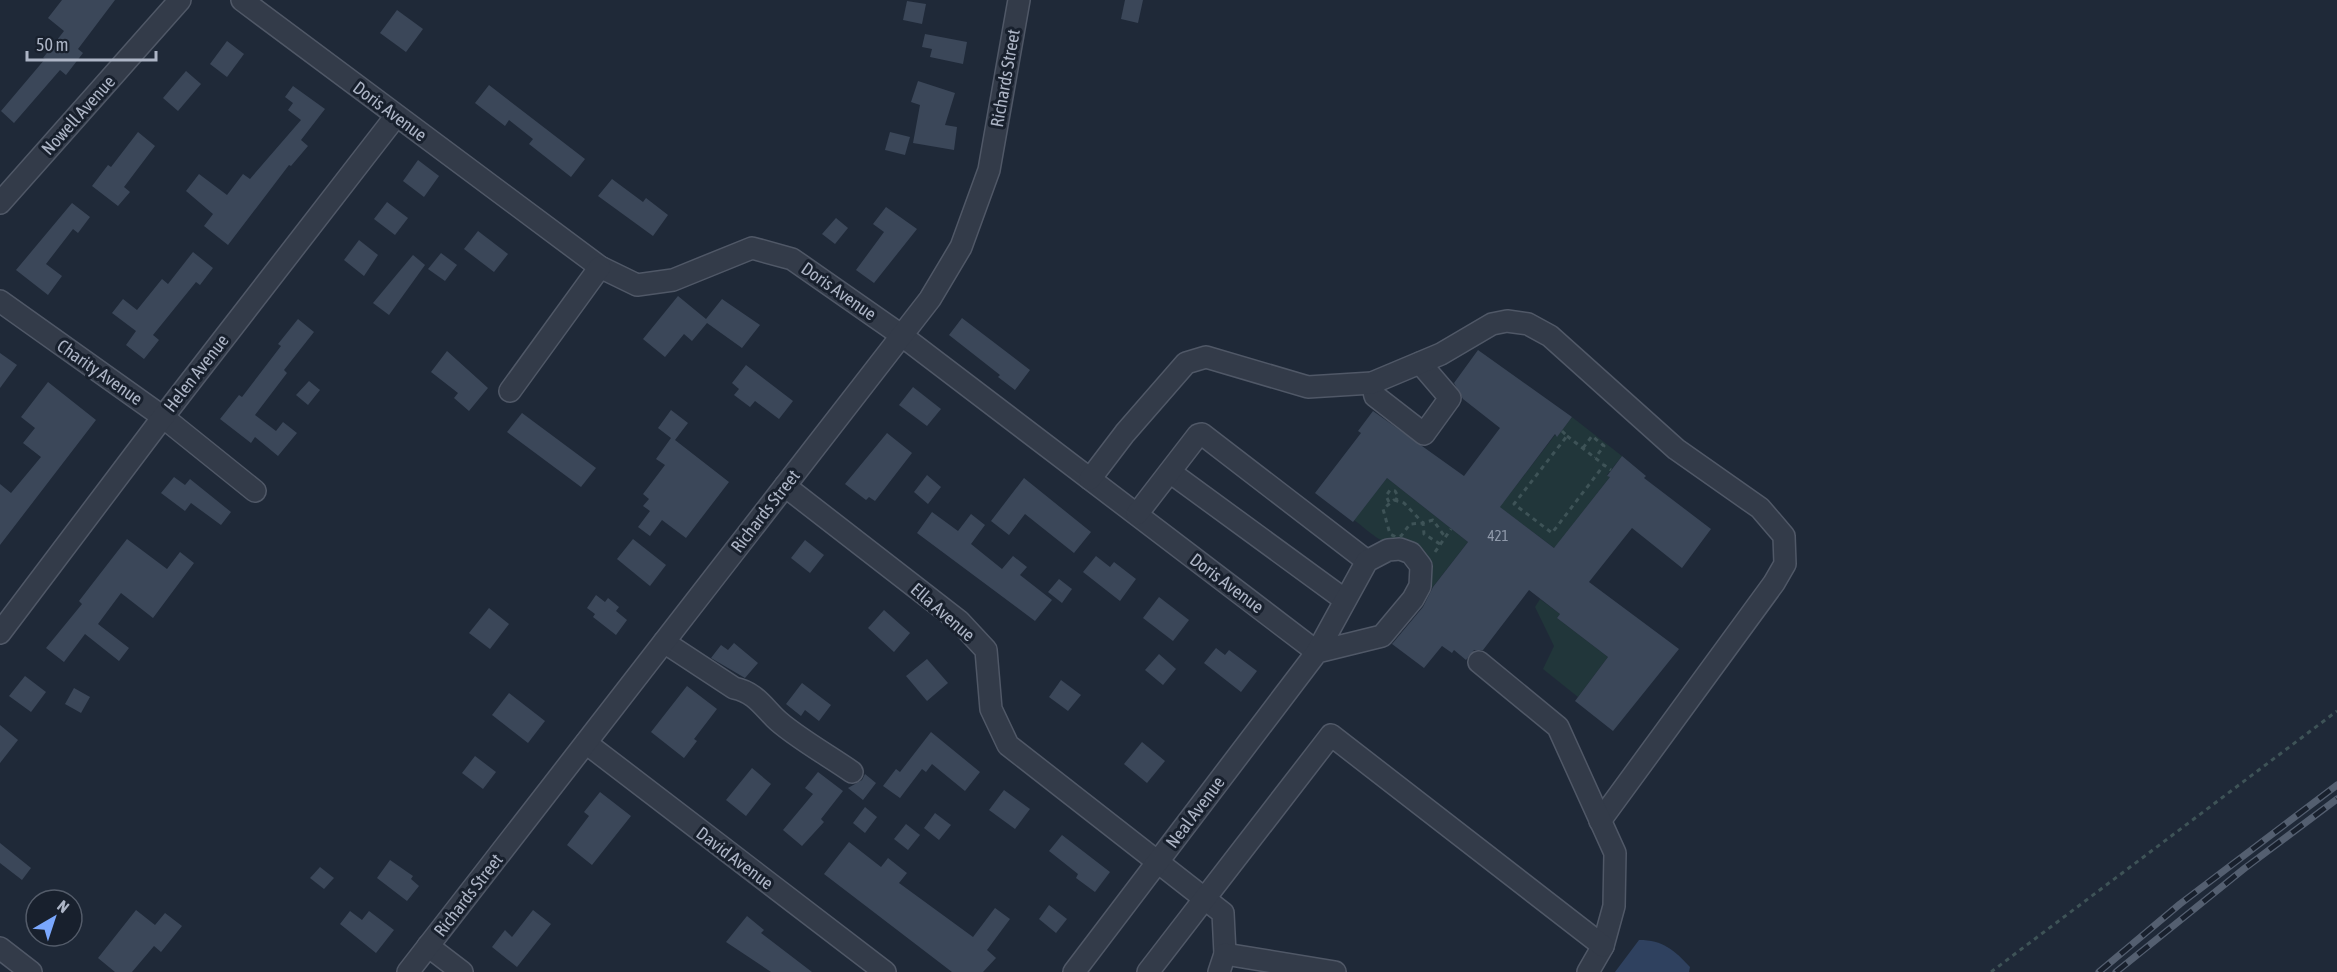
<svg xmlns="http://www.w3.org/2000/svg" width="2337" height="972" font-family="'Asap Condensed',sans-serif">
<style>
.green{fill:#21363a}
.water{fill:#2f415f}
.building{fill:#3b4759}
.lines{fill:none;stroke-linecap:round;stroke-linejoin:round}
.minor-casing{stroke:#505867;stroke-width:24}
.path{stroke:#3e5357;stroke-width:3;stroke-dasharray:4.5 4.5;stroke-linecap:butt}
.minor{stroke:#333b49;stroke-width:21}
.rail-casing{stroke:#545f70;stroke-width:7}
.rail{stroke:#18202d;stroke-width:4.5;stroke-dasharray:14;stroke-linecap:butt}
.labels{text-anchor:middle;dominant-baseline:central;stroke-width:6;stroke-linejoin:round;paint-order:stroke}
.number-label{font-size:15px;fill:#909aab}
.street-label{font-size:18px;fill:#adb5c6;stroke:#18202d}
</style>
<rect width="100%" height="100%" fill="#1f2938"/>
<g class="green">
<polygon points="1572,417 1622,456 1607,475 1610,477 1560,541 1557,550 1498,506 1505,500 1555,435 1557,436"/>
<path d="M1387,478l81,64 -36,46c0,-19 -4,-45 -28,-48 -7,0 -17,3 -23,0 -10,-5 -18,-14 -27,-20z"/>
<polygon points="1540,599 1560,614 1557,618 1608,657 1578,697 1543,669 1554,646 1535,607"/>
</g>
<path class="water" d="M1639,940c24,0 35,10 51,27l-1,5h-74z"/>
<g class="building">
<polygon points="62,0 115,0 78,49 83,53 66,75 60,70 14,123 1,111 45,59 43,58 64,31 48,18"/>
<polygon points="1125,0 1143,0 1138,23 1121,19"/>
<polygon points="907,1 926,4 922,24 903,20"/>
<polygon points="397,10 423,29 406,52 380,33"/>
<polygon points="925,34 967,42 963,64 930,57 932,49 922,47"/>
<polygon points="227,41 244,54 227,77 210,64"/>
<polygon points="186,71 201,84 178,111 163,98"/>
<polygon points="918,81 955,93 945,125 957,127 954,150 913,143 920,105 911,102"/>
<polygon points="489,85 585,159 571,177 529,144 533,139 509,120 505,126 475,103"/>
<polygon points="293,86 325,109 301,140 308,146 291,166 289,165 228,245 204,226 213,214 186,191 199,174 227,195 243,174 250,179 301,120 288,110 293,103 285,97"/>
<polygon points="138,132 155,146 124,187 130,192 118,206 92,186 108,165 111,167"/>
<polygon points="890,132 910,137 905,155 885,150"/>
<polygon points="418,160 439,176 424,197 403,181"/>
<polygon points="612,179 643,202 646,198 668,215 653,236 598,196"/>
<polygon points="387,202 408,218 395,235 374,219"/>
<polygon points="72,203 90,217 78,233 73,229 46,264 62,276 48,295 16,270"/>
<polygon points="886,207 917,229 874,283 856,270 884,232 873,224"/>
<polygon points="836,218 848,228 835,244 822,234"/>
<polygon points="478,231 508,254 494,272 464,249"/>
<polygon points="359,240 378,255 364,276 344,260"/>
<polygon points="193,252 213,268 200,285 196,282 153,335 159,340 144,359 126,345 136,331 112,313 123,299 137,310 162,279 168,284"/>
<polygon points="441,253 457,265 445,281 428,269"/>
<polygon points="413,255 425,265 389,315 373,303"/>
<polygon points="678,296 706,319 722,299 760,325 742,348 707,323 692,341 684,334 665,357 643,339"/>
<polygon points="962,318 1030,370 1015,390 998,377 1000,375 949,335"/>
<polygon points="298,319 314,332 284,370 287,373 255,415 276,431 283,422 297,433 278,456 255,437 251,443 220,419 239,395 242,397 281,346 278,344"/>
<polygon points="1478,350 1572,417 1557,437 1555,434 1500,507 1554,548 1610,477 1607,476 1622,456 1646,476 1644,478 1711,529 1682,568 1632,528 1589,582 1679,649 1613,731 1575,701 1608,657 1557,618 1560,614 1529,590 1483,650 1474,650 1466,660 1454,650 1452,653 1442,646 1424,668 1392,644 1423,607 1433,587 1468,542 1387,478 1353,522 1315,493 1361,433 1358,431 1373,411 1464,476 1500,428 1463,399 1454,383"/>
<polygon points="447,351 488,388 469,411 454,398 458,393 431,372"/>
<polygon points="0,353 17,365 0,388"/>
<polygon points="746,365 793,401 779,419 755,401 750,407 734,395 739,389 732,383"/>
<polygon points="309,381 320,390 308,405 296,395"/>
<polygon points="48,382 96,420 0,545 0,484 11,493 41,457 23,443 35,428 21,417"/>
<polygon points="913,387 941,409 927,426 899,405"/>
<polygon points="671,410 688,423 675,440 729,482 686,538 662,520 650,536 638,527 650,511 643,506 649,499 643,494 665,465 656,459 671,438 658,428"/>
<polygon points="522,413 596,468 581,487 507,432"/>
<polygon points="887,433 912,453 875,501 869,497 866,500 845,484"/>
<polygon points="927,475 941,487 928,504 914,492"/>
<polygon points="174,477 185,485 190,479 231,512 221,525 191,503 185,511 161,493"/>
<polygon points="1024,478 1091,532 1074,553 1025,514 1009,535 991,521"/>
<polygon points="932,512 958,531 971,514 985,525 971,544 1002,569 1013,556 1027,567 1020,575 1052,600 1035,621 917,533"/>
<polygon points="127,539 167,569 180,552 194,563 153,618 121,593 98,624 129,648 119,661 85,634 64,662 46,648 82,604 79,601"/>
<polygon points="633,539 666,565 650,586 617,559"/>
<polygon points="805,540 824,555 810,573 791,558"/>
<polygon points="1096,556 1110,567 1114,562 1136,579 1120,601 1083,572"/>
<polygon points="1059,579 1072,589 1062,603 1048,592"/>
<polygon points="596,595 605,602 608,598 619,607 616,611 627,620 616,635 593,617 595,614 587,608"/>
<polygon points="1159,597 1189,620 1173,641 1143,618"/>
<polygon points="489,608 509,624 490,649 469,633"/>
<polygon points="884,610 910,633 894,652 868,628"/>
<polygon points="734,643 758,663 745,678 711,658 721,645 728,650"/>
<polygon points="1216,648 1225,655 1229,650 1257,671 1241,692 1204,663"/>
<polygon points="1159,654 1176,669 1163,685 1145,670"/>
<polygon points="927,659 948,683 927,701 906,676"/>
<polygon points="25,676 46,692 31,712 9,696"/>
<polygon points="1061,680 1081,695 1068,711 1049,697"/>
<polygon points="802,683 831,705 819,721 805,710 801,716 786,704"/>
<polygon points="687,686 717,709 694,739 697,741 684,758 651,732"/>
<polygon points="74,688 90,697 81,713 65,704"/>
<polygon points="509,693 545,721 528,743 492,715"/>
<polygon points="0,725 18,740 0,763"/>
<polygon points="931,732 980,772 965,791 932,764 926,772 922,769 900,798 883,786 896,769 900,772"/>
<polygon points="1142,742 1165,761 1147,783 1124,764"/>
<polygon points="475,756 496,772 483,789 462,773"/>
<polygon points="752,768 771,784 746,816 726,800"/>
<polygon points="818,772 843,791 821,819 824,822 802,846 783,830 813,794 805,788"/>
<polygon points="865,774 876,783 863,800 848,788 862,780"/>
<polygon points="1004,790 1030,809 1015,829 989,810"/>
<polygon points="600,792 631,816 592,865 567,845 589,816 584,812"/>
<polygon points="865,807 877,817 865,833 853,823"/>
<polygon points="935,813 951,825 939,840 924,828"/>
<polygon points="906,824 920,835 908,850 894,839"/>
<polygon points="1062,835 1110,872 1095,892 1076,878 1078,874 1049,851"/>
<polygon points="849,842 881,867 888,858 907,873 899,883 973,937 995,908 1010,919 987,950 996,958 983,972 952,972 824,874"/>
<polygon points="0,843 31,868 22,880 0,863"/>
<polygon points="390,860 413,876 411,879 419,886 407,901 377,878"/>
<polygon points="320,867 334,878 324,889 310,878"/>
<polygon points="1049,905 1067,919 1056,933 1039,919"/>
<polygon points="136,910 155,925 165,913 182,926 161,952 154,946 132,972 115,972 98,958"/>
<polygon points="533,910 551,924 517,967 492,947 505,930 512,937"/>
<polygon points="350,911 362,920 369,911 394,930 376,953 340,924"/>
<polygon points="747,916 764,930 761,933 812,972 771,972 726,942"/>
</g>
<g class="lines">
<defs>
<g id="minor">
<polyline points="242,0 600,267 637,285 673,280 752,248 792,259 901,335 1317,652"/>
<polyline points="0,203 180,0"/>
<polyline points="0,301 163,417 255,491"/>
<polyline points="1372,383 1375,396 1424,434 1450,398 1420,363"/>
<polyline points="510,391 600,267"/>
<polyline points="1170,472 1345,600"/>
<polyline points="1090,479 1125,433 1186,363 1206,357 1308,387 1372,383 1441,354 1492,324 1507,321 1528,324 1550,336 1676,449 1760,508 1784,536 1785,564 1774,583 1600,821"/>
<polyline points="785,486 959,621 986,650 991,709 1008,745 1223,913 1225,954"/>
<polyline points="1137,514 1198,435 1202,434 1367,561"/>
<polyline points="0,633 163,417 396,116"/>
<path d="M664,642l70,46c20,4 28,17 41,30 17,17 56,39 77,54"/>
<polyline points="1479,662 1558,727 1615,853 1614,906 1603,946 1588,972"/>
<polyline points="586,743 885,972"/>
<polyline points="428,946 462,972"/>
<polyline points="0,948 31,972"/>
<polyline points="408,972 930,299 961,247 989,170 1019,0"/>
<polyline points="1074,972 1317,652 1367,561 1388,550 1400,549 1411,553 1421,566 1420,586 1413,599 1382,636 1317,652"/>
<polyline points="1148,972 1331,735 1603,946"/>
<polyline points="1219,972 1225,954 1335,972"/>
</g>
</defs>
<use href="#minor" class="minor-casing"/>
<g class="path">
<polyline points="1562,431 1567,436 1514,504 1552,533 1604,465 1611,470"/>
<polyline points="1567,436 1603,464"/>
<polyline points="1583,448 1592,436 1604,446 1595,458"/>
<polygon points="1394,500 1404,503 1423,523 1410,524 1401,536 1396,537 1390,534 1383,509"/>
<polyline points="1389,502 1386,496 1390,490 1395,491 1398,496 1396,500"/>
<polyline points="1440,544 1424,534 1423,523 1433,520 1445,537"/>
<polyline points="1435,552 1451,529"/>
<polyline points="1991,972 2337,711"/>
</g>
<use href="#minor" class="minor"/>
<defs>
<g id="rail">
<polyline points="2099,972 2180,904 2337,785"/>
<polyline points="2116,972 2245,868 2337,799"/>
</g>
</defs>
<use href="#rail" class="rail-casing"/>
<use href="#rail" class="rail"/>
</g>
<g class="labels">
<g class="number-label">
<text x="1498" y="535">421</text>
</g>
<g class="street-label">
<text transform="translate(1005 78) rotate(-80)">Richards Street</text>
<text transform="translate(390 111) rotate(37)">Doris Avenue</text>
<text transform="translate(78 115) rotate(-48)">Nowell Avenue</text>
<text transform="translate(839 291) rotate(35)">Doris Avenue</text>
<text transform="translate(100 372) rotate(35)">Charity Avenue</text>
<text transform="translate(196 373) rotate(-52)">Helen Avenue</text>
<text transform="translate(765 511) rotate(-52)">Richards Street</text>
<text transform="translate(1227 583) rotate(37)">Doris Avenue</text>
<text transform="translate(943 612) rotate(41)">Ella Avenue</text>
<text transform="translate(1195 812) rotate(-53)">Neal Avenue</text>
<text transform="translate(735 858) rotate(37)">David Avenue</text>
<text transform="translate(468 895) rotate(-52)">Richards Street</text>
</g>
</g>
<g transform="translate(54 918) rotate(39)"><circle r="28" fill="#18202d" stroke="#545c6a" stroke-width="1.5"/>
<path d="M0-4.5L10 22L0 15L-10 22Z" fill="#7aa7fd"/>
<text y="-9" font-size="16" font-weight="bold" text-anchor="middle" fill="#adb5c6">N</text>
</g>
<path d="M27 51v9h129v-9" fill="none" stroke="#adb5c6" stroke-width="3"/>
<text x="36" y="51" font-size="18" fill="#adb5c6" stroke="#18202d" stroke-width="4.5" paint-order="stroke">50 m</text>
</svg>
